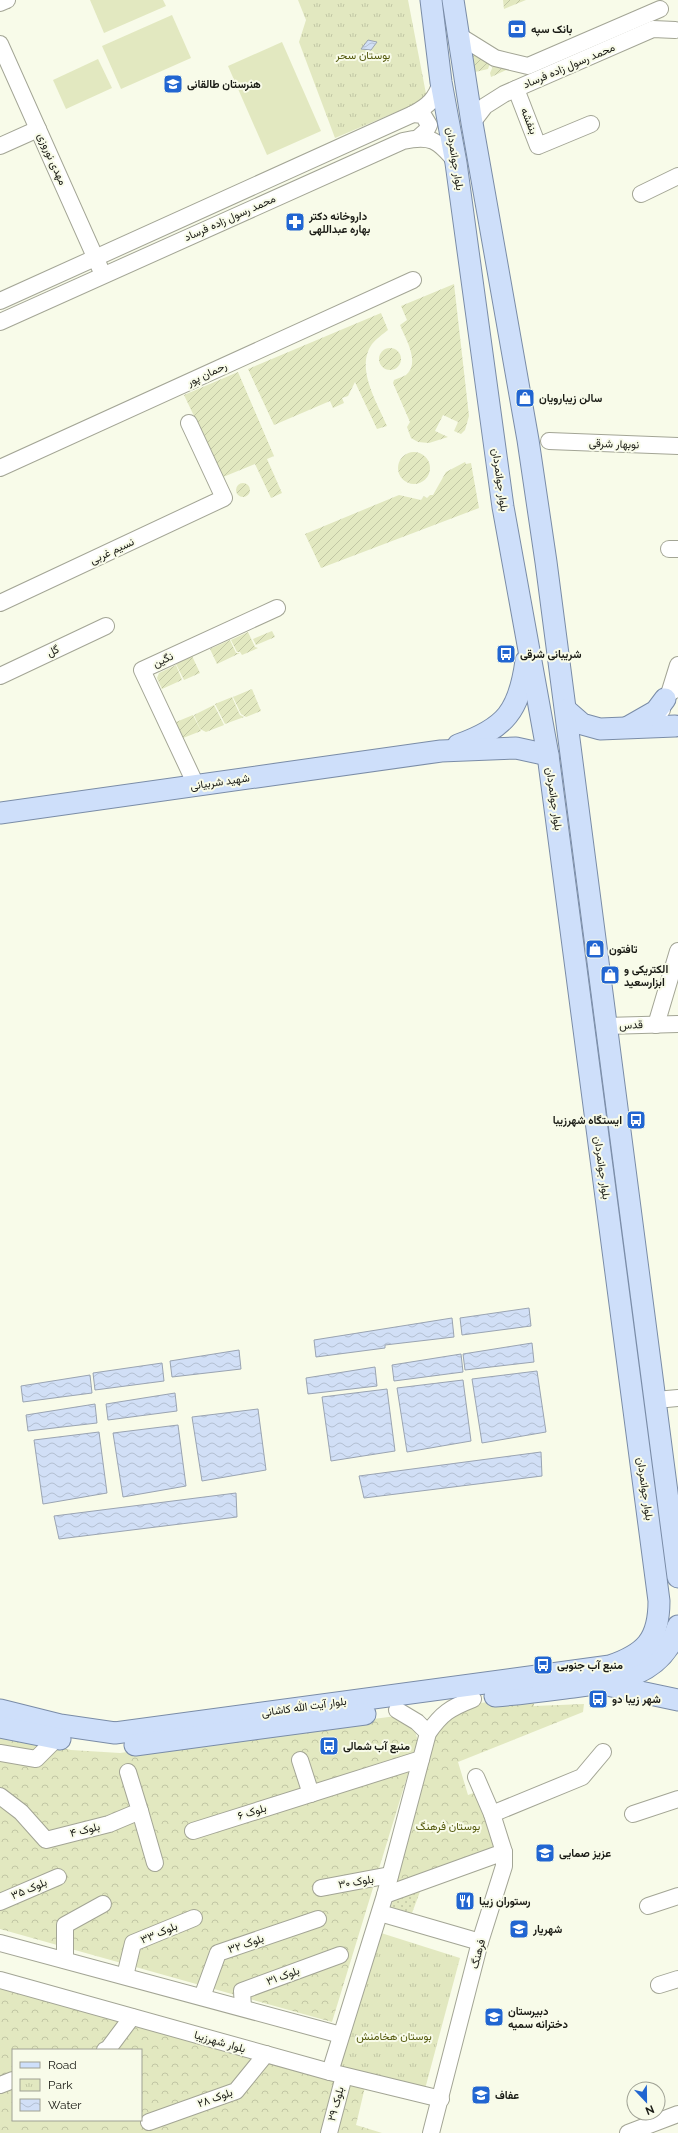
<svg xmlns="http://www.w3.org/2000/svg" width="678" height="2133" font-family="Raleway,Vazirmatn,sans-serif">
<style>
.grass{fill:url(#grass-dots)}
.forest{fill:url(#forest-crowns);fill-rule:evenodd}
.park{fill:url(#park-tufts)}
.garden{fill:url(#garden-furrows)}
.pitch{fill:#e2e8c0}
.water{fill:url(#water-waves);stroke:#9aa4b2}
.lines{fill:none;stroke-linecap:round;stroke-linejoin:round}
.minor-casing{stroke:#a3a595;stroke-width:18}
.major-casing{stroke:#7a8ca7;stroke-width:23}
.minor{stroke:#fff;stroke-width:16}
.major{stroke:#cedffa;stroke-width:21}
.labels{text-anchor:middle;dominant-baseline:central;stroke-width:4;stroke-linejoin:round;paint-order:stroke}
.poi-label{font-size:11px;font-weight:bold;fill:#191a14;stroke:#f8fbe9;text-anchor:start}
.park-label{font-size:11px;fill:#53580c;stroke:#f8fbe9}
.street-label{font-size:11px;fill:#191a14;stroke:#f8fbe9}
</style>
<defs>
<pattern id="grass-dots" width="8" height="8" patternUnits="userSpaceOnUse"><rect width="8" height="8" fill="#e2e8c0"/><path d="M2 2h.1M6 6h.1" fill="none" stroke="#c1c6a4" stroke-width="1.8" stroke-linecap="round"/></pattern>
<pattern id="forest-crowns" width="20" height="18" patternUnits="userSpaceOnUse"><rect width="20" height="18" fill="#e2e8c0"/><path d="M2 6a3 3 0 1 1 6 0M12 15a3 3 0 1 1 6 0" fill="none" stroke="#c1c6a4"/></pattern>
<pattern id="park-tufts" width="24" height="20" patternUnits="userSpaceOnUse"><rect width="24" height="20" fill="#e2e8c0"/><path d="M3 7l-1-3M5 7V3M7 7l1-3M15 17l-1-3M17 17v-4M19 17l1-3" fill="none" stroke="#c1c6a4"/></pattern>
<pattern id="garden-furrows" width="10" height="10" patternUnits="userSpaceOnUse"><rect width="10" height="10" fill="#e2e8c0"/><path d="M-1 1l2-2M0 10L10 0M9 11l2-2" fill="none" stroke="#c1c6a4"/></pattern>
<pattern id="water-waves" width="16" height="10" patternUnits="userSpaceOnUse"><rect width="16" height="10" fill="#d1dff6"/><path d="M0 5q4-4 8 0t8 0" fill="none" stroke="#b3bfd2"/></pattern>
</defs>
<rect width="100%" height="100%" fill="#f8fbe9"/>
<polygon class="grass" points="421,1889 412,1913 391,1907 393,1900"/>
<g class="forest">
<polygon points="534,1697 534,1706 584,1704 583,1712 458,1762 468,1795 476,1792 496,1846 400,1884 395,1880 436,1732 459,1709 480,1703"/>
<polygon points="396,1716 415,1731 418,1741 332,2022 0,1929 0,1733 71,1750 120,1753"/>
<path d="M0,1980l365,107 -9,38 26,8h-382zM13,2050h128v70h-128z"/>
</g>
<g class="park">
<polygon points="298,0 408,0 427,99 335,138 299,42 306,20"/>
<polygon points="381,1933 460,1958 425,2089 340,2066"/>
</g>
<g class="garden">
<polygon points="503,0 526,0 504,9"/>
<polygon points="470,47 491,60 488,69 475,72"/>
<polygon points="495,62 513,67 491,77 490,73"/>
<path d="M454,284l15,132 -4,14 -4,4 -7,-3 4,-9 -15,-7 -8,16 13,6 -19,6 -11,-1 -7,-4 -4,-11 3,-5 -17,-39 1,-3c4,-2 9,-3 12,-5 15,-12 -1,-37 -6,-50l7,-5 -6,-14z"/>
<path d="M381,313l7,17c-5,4 -12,9 -16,14 -17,24 5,58 15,82l-10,3 -22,-47 -7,14 -6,2 2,5 -11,5 -3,-7 -56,24 -26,-56z"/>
<circle cx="390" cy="359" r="11"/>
<polygon points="238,372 274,456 267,459 282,493 271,498 255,464 223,477 184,395"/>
<circle cx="414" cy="468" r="16"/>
<polygon points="465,462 466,464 471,463 479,508 321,568 305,534 399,495 421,500 424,496 427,498 430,495 433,495 446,472"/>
<circle cx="243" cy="490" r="7"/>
<polygon points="272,631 275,637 256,645 253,639"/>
<polygon points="248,632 255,647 258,648 242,655 240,652 237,652 231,640"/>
<polygon points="230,640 236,653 240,653 217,664 210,649"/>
<polygon points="192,656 200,673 184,680 176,664"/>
<polygon points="176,665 182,680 162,689 157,678 159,673"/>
<polygon points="252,689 261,711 246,717 241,714 233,697"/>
<polygon points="232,697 240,715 244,717 225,724 215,704"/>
<polygon points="214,705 224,725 206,732 200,729 194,715"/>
<polygon points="193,715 201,731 183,738 176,722"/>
</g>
<g class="pitch">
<polygon points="90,0 163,0 166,6 104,33"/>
<polygon points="172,15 191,58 121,89 102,46"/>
<polygon points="282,42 321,131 267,155 228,66"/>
<polygon points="98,59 112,88 66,109 53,80"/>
</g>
<g class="water">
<polygon points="368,40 377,42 371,50 361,49"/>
<polygon points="529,1308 531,1326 462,1335 460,1318"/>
<polygon points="452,1318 454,1337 385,1345 385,1348 316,1357 314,1340"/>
<polygon points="532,1343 534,1362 465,1370 463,1354"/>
<polygon points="239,1350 241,1369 172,1377 170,1361"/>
<polygon points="461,1354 463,1372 394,1381 392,1365"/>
<polygon points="162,1363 164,1381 95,1390 93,1373"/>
<polygon points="375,1367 377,1386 308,1394 306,1378"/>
<polygon points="537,1371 546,1432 482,1443 472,1379"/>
<polygon points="90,1375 92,1393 23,1402 21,1386"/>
<polygon points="463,1380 471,1441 407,1452 397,1388"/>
<polygon points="387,1389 395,1451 331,1461 322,1397"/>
<polygon points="175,1393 177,1411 108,1420 106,1404"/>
<polygon points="95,1404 97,1423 28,1431 26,1415"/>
<polygon points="258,1409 266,1470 202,1481 192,1417"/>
<polygon points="178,1425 186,1486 123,1497 113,1433"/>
<polygon points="99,1432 107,1493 43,1504 34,1440"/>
<polygon points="541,1452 542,1476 364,1498 359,1476"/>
<polygon points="236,1493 237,1517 59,1539 54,1516"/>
</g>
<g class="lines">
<defs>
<g id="minor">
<polyline points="0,3 7,0"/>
<polyline points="458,35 495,58 528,66 660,9"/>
<polyline points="0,44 100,268"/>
<polyline points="516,89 538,146 591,124"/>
<polyline points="413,114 423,115 429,125 426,131 418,138"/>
<polyline points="472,123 485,106 504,94 653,29 675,30"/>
<polyline points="0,146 38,129"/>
<polyline points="641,194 678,176"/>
<path d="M0,301l413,-187c15,-8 23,-15 28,-32"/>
<path d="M0,322l403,-181c28,-6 35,-1 53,21"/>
<polyline points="549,441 678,446"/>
<polyline points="0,468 413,280"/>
<polyline points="669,549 678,549"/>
<polyline points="0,603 224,498 189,423"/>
<polyline points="0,676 106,626"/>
<polyline points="669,694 678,665"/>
<path d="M662,710c0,-10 6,-19 16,-21"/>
<polyline points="196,785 142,670 277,608"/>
<polyline points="656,1025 678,951"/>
<polyline points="605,1026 678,1024"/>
<polyline points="656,1400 678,1398"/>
<polyline points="397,1710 417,1722 428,1733"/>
<polyline points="0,1753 36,1759 57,1738"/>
<polyline points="300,1760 311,1794"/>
<polyline points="0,1796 21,1812 46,1840 109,1824 140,1811 128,1772"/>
<polyline points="140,1811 155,1863"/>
<polyline points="492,1814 582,1777 603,1752"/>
<polyline points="633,1814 678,1799"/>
<polyline points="193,1831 421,1759"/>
<polyline points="321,1888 390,1875"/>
<polyline points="385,1895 504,1852"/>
<polyline points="0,1902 58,1877"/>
<polyline points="648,1906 678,1896"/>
<polyline points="380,1913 480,1942"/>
<polyline points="0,1943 341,2035"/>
<polyline points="65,1960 65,1925 103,1904"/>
<polyline points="125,1976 133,1943 194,1918"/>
<polyline points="0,1980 330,2072 441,2099"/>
<polyline points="659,1985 678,1979"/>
<polyline points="202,1997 218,1953 318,1919"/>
<polyline points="243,2008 242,1991 340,1955"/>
<polyline points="105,2050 108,2049 132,2017"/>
<path d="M330,2072l55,-177 43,-162c14,-20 22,-25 45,-34"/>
<polyline points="0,2085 13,2080"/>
<polyline points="149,2122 236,2091 266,2054"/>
<polyline points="329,2133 344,2076"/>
<polyline points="431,2133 480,1942 504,1866 504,1852 492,1814 476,1777"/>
<polyline points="628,2133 678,2114"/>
</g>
<g id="major">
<polyline points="453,0 472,123 528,440 546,562 678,1577"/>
<polyline points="566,710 582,724 600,729 675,726"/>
<polyline points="628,727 656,711 665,699"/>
<path d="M458,745c48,-17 61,-34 68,-84"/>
<polyline points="0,813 441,751 516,748 548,755"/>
<polyline points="607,1685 678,1700"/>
<path d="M495,1696c24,-2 47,-5 70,-8 47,-6 97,-9 113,-62"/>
<path d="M0,1710l60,15 55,8 495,-67c35,-12 49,-26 49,-65l-111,-846 -45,-248 -47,-344 -15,-81 -10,-82"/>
<polyline points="0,1727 60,1739"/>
<polyline points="135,1745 365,1714"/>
</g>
</defs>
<use href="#minor" class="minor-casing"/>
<use href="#major" class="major-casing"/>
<use href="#minor" class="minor"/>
<use href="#major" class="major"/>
</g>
<defs>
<symbol id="bank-square" viewBox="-11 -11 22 22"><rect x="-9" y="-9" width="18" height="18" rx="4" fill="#2165d1" stroke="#f8fbe9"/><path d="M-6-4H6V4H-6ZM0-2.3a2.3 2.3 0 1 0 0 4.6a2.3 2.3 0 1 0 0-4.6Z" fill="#fff"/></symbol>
<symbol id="school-square" viewBox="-11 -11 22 22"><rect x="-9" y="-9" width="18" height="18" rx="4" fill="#2165d1" stroke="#f8fbe9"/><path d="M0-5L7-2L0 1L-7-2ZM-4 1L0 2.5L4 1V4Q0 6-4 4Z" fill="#fff"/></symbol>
<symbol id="pharmacy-square" viewBox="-11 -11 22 22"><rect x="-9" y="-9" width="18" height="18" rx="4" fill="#2165d1" stroke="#f8fbe9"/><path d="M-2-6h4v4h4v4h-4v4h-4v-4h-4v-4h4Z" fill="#fff"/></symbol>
<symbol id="shop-square" viewBox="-11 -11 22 22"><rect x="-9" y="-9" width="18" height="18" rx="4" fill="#2165d1" stroke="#f8fbe9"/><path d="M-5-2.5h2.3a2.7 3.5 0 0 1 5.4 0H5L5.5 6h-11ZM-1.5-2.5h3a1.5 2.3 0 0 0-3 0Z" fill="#fff"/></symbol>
<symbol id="bus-square" viewBox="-11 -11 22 22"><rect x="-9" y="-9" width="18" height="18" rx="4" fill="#2165d1" stroke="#f8fbe9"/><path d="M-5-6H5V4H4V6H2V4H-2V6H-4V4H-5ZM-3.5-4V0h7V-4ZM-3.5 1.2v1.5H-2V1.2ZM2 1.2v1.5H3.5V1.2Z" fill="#fff"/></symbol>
<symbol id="restaurant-square" viewBox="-11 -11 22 22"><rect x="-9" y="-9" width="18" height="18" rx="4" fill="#2165d1" stroke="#f8fbe9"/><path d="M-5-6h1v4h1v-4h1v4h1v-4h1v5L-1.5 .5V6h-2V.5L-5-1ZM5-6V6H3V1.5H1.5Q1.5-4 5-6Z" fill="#fff"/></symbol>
</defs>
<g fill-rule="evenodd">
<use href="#bank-square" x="506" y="18" width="22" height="22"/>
<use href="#school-square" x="162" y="73" width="22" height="22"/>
<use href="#pharmacy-square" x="284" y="211" width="22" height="22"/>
<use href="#shop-square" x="514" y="387" width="22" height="22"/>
<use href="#bus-square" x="495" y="643" width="22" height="22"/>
<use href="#shop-square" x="584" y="938" width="22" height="22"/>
<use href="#shop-square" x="599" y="964" width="22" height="22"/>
<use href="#bus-square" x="625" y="1109" width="22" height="22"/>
<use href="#bus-square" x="532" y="1654" width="22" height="22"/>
<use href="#bus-square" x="587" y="1688" width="22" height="22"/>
<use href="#bus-square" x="318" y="1735" width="22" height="22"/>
<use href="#school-square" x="534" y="1842" width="22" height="22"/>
<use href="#restaurant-square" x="454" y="1890" width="22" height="22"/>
<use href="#school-square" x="508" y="1918" width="22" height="22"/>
<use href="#school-square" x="483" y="2006" width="22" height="22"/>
<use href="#school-square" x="470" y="2084" width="22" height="22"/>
</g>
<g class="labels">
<g class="poi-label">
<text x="531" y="29">بانک سپه</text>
<text x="187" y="84">هنرستان طالقانی</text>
<text x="309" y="216">داروخانه دکتر<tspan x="309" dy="13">بهاره عبداللهی</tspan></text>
<text x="539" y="398">سالن زیبارویان</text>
<text x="520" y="654">شریبانی شرقی</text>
<text x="609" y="949">تافتون</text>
<text x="624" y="969">الکتریکی و<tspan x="624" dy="13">ابزارسعید</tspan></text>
<text x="622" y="1120" text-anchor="end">ایستگاه شهرزیبا</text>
<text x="557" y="1665">منبع آب جنوبی</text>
<text x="612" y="1699">شهر زیبا دو</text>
<text x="343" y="1746">منبع آب شمالی</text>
<text x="559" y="1853">عزیز صمایی</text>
<text x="479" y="1901">رستوران زیبا</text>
<text x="533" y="1929">شهریار</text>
<text x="508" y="2011">دبیرستان<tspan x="508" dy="13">دخترانه سمیه</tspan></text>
<text x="495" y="2095">عفاف</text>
</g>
<g class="park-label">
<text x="363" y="55">بوستان سحر</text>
<text x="448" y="1826">بوستان فرهنگ</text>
<text x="394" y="2036">بوستان هخامنش</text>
</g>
<g class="street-label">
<text transform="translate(569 66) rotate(-23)">محمد رسول زاده فرساد</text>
<text transform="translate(529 121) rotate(69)">بنفشه</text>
<text transform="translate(52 159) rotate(66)">مهدی نوروزی</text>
<text transform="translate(455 159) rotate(81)">بلوار جوانمردان</text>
<text transform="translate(230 218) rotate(-24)">محمد رسول زاده فرساد</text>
<text transform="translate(207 374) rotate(-25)">رحمان پور</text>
<text transform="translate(614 444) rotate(2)">نوبهار شرقی</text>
<text transform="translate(500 480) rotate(82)">بلوار جوانمردان</text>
<text transform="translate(112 551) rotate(-25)">نسیم غربی</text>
<text transform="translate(53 651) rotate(-25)">گل</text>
<text transform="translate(163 660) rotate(-25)">نگین</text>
<text transform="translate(220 782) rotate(-8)">شهید شربیانی</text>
<text transform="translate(554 799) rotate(82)">بلوار جوانمردان</text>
<text transform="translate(631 1025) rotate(-2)">قدس</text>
<text transform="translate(602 1168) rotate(82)">بلوار جوانمردان</text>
<text transform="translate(645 1489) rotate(82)">بلوار جوانمردان</text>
<text transform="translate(304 1707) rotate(-8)">بلوار آیت الله کاشانی</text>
<text transform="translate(252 1812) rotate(-17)">بلوک ۶</text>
<text transform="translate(85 1830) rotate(-14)">بلوک ۴</text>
<text transform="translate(356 1882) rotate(-10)">بلوک ۳۰</text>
<text transform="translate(29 1889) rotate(-23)">بلوک ۳۵</text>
<text transform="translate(159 1933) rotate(-23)">بلوک ۳۳</text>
<text transform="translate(246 1944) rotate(-19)">بلوک ۳۲</text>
<text transform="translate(478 1954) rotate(-75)">فرهنگ</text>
<text transform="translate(283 1976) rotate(-20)">بلوک ۳۱</text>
<text transform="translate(220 2042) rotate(16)">بلوار شهرزیبا</text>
<text transform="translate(215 2098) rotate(-20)">بلوک ۲۸</text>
<text transform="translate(336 2104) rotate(-75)">بلوک ۲۹</text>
</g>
</g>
<rect x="12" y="2049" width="130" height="72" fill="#f8fbe9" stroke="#9fa194"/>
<rect x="20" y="2062" width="20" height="6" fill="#cedffa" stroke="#9fa194"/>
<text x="48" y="2069" font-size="12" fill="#191a14">Road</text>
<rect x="20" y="2079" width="20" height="12" fill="url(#park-tufts)" stroke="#9fa194"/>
<text x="48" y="2089" font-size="12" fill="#191a14">Park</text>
<rect x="20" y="2099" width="20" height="12" fill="url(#water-waves)" stroke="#9fa194"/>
<text x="48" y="2109" font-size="12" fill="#191a14">Water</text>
<g transform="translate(646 2101) rotate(158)"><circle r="19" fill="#f8fbe9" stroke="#9fa194"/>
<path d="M0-3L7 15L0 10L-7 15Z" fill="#2165d1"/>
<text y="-6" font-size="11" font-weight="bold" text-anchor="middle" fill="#191a14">N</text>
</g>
</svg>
